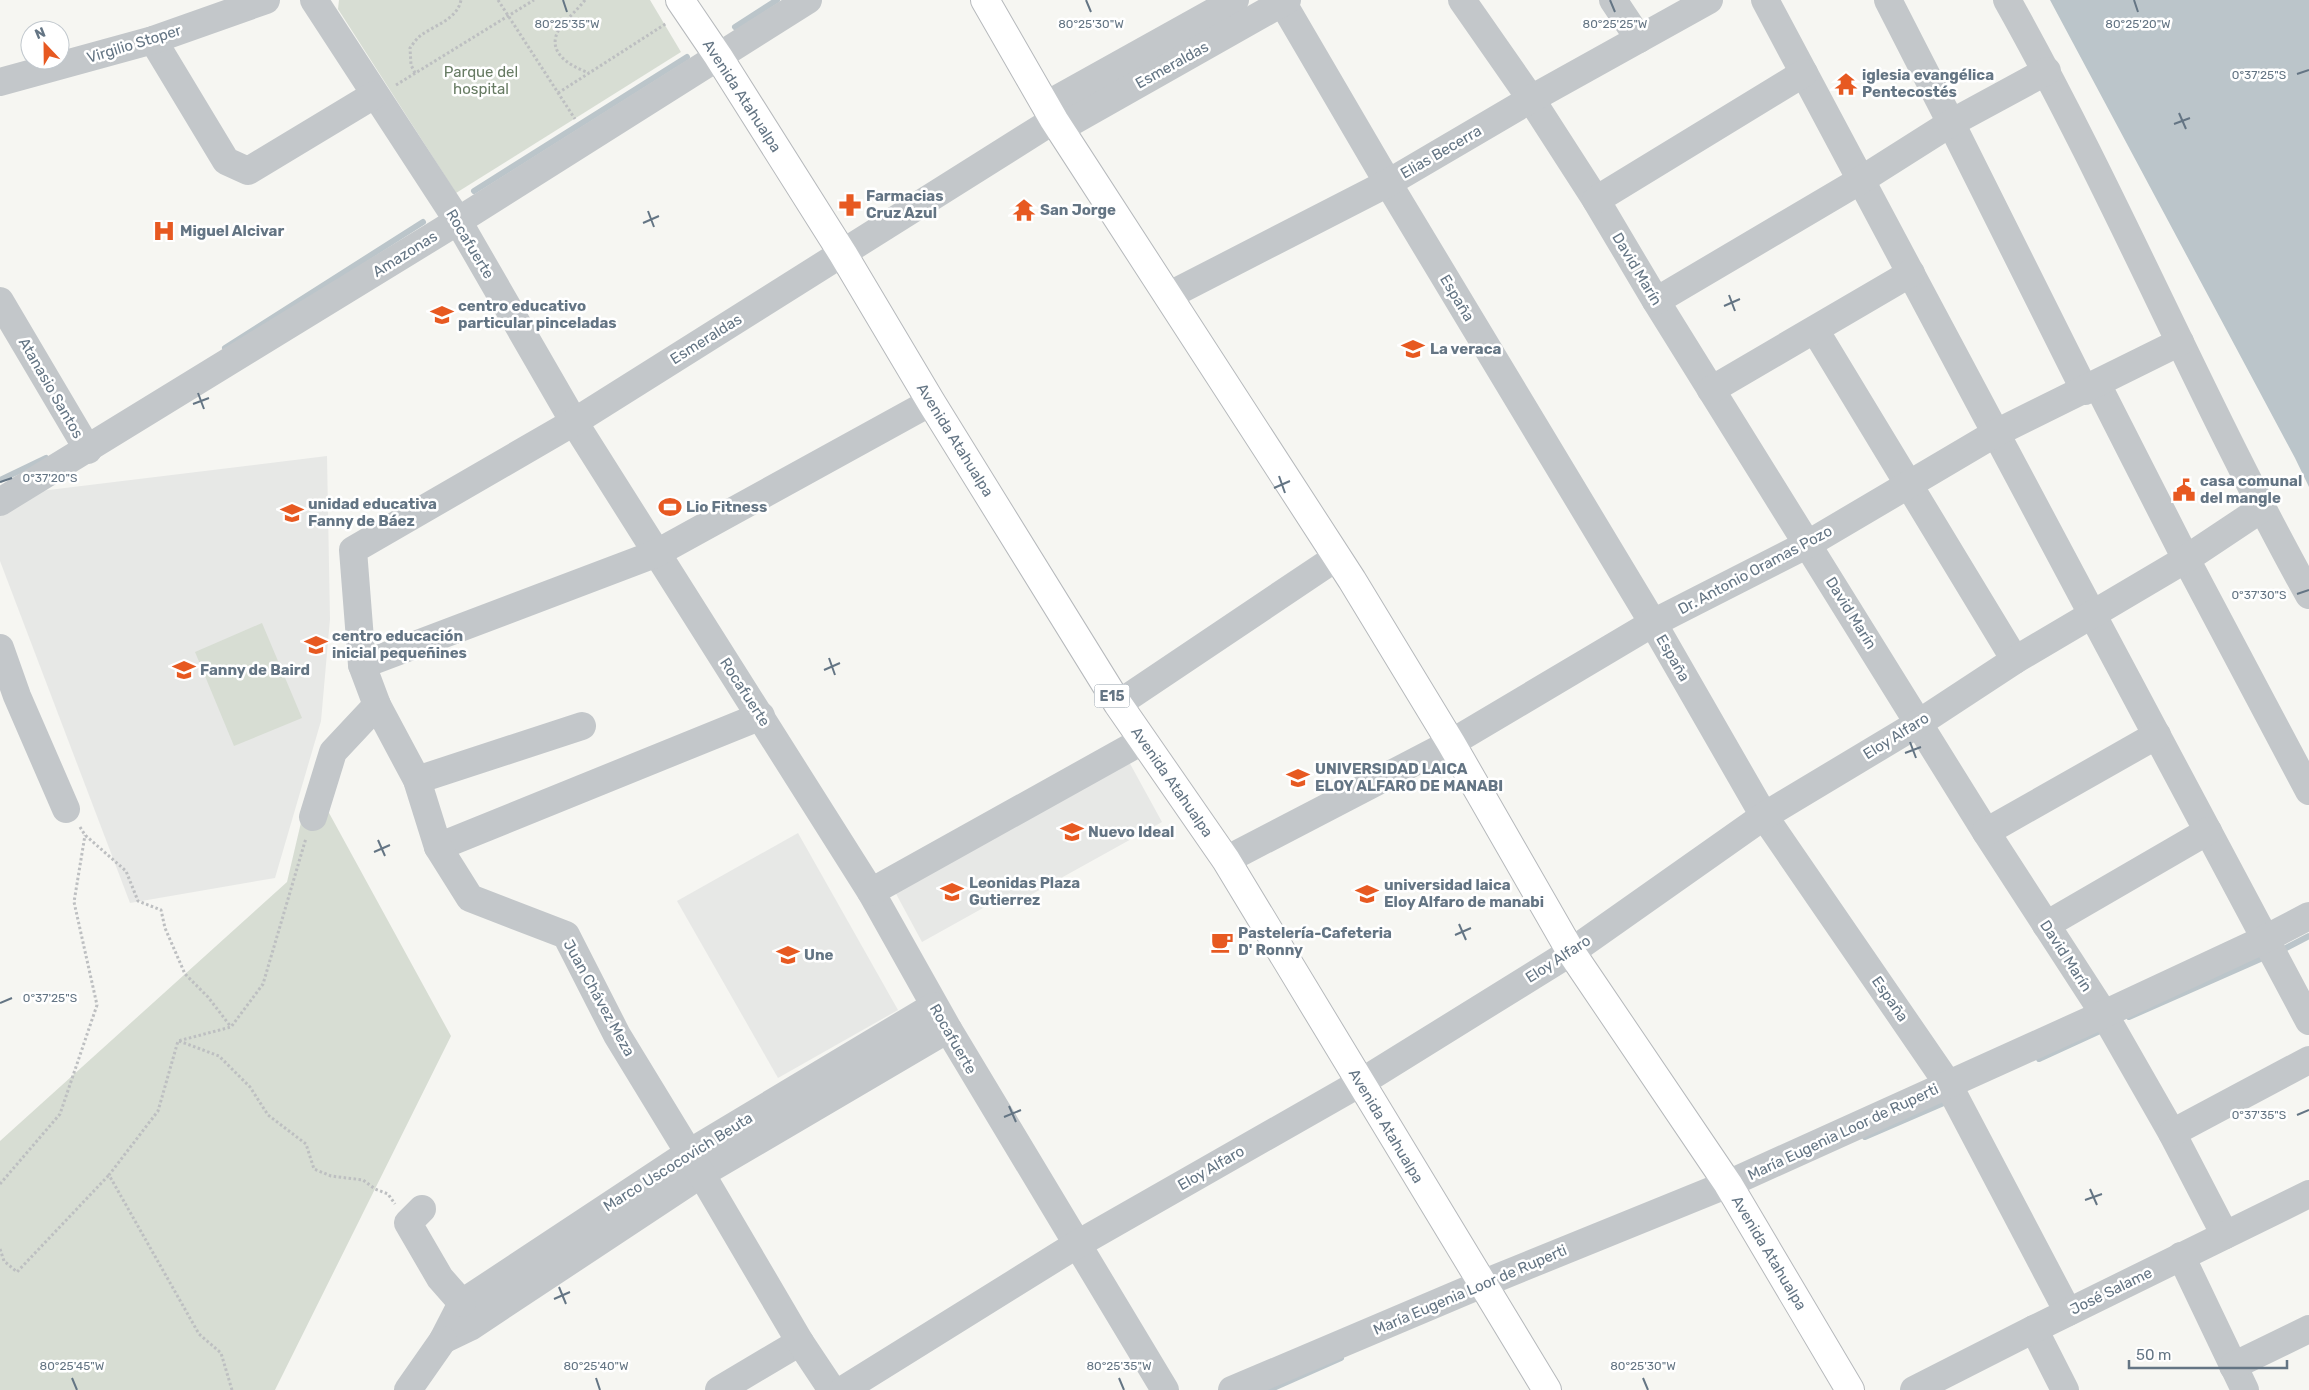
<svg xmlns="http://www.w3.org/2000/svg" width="2309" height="1390" font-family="Rubik,sans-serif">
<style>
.built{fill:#e7e8e6}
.green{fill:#d7ddd3}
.water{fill:#bbc5ca}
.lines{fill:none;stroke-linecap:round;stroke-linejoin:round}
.stream{stroke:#bbc5ca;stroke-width:6}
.highway-casing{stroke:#b6b9bc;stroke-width:30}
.path{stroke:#bdbfc1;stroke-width:3;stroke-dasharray:2.5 2.5;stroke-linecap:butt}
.minor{stroke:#c3c7ca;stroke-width:28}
.highway{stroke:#fff;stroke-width:28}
.ticks{fill:none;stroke:#647584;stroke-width:2}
.labels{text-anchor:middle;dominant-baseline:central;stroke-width:5;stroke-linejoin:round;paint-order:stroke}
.shield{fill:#fff;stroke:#929ea9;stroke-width:1}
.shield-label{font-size:14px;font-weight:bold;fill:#647584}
.street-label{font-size:15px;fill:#647584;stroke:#fff}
.park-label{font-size:15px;fill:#677b63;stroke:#fff}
.poi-label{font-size:15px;font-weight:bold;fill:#647584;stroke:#fff;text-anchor:start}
.ticks-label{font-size:12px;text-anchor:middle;fill:#647584;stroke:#fff;stroke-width:5;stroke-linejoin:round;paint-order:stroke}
</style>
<rect width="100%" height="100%" fill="#f6f6f2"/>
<g class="built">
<polygon points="327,456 330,619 321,721 275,878 130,903 0,561 0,511 32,492"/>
<polygon points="1128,760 1162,822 1016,903 1010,893 922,942 894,890"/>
<polygon points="798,833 898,1010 778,1078 677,901"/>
</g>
<g class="green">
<polygon points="339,0 650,0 681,52 456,193 338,9"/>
<polygon points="262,623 302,718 234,746 195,652"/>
<polygon points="311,780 451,1036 275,1390 0,1390 0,1141 287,882"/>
</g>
<polygon class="water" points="2050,0 2309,0 2309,487 2295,458"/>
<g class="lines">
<g class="stream">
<polyline points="735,27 777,0"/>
<polyline points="474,191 687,57"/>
<polyline points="225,348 423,222"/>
<polyline points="0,480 46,458"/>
<polyline points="2286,948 2309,936"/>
<polyline points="2129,1017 2265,957"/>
<polyline points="2039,1059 2100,1031"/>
<polyline points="1865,1137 1946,1102"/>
<polyline points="1269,1390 1341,1358"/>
</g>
<defs>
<g id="highway">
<polyline points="680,0 718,56 843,254 931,402 1118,704 1226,860 1547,1390"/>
<polyline points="985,0 1054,120 1352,580 1451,743 1571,952 1728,1184 1850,1390"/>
</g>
</defs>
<use href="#highway" class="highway-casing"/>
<g class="path">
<polyline points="498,0 575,119"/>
<path d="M585,0c-7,9 -15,16 -22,24 -21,25 4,41 26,49"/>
<path d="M415,73l-4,-8 -1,-17c3,-4 6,-9 10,-12 14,-11 37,-16 41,-36"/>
<polyline points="396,85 534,0"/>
<polyline points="558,93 667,23"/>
<polyline points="80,827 85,835 126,871 138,901 161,910 165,928 185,974 208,997 231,1027"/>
<polyline points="179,1041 219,1056 250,1087 268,1115 306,1144 314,1169 331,1176 363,1180 375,1189 388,1194 395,1204"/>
<polyline points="0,1184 60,1114 97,1005 74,902 85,835"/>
<polyline points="0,1249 4,1261 17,1272 109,1175"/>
<polyline points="232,1390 221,1353 199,1334 109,1175 158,1111 178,1041 231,1027 263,984 306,838"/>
</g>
<g class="minor">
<polyline points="314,0 458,221 574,422 871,892 948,1029 1165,1390"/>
<polyline points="1281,0 1388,183 1653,623 1764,816 1948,1084 2068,1312"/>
<polyline points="1462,0 1531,99 1596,200 1656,301 1986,832 2104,1014 2172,1133 2225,1235"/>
<polyline points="1613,0 1639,39"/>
<polyline points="1765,0 2309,1021"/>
<polyline points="1888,0 1951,123 2085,391"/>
<path d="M2007,0c109,194 194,401 302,595"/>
<polyline points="153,40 226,161 248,171 374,95"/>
<polyline points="0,82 153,40 266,0"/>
<polyline points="1054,120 1059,98 1235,0"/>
<polyline points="1596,200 1804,73"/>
<polyline points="1168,296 1388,183 1531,99 1709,0"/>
<polyline points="0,301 88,450"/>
<polyline points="1656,301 1861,180 1951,123 2047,71"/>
<polyline points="1815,330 2015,660"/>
<polyline points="2097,384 2186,559 2309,791"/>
<polyline points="1711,390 1911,273"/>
<polyline points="0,502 458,221 808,0"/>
<polyline points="0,648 17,696 66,809"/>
<polyline points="362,665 655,554 931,402"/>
<polyline points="1118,704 1337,557"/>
<polyline points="417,780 582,726"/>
<polyline points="313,817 333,752 377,705"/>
<polyline points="1986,832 2157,735"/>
<polyline points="438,847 761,716"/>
<polyline points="1226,860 1451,743 1653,623 1808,544 1996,433 2180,342"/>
<polyline points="871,892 1142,741"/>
<polyline points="2046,925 2208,831"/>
<polyline points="934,1006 689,1153 462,1303 443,1340 470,1327 701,1174 948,1029"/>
<polyline points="2172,1133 2309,1060"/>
<polyline points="422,1209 408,1223 440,1278 462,1303"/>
<polyline points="2181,1256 2245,1390"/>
<polyline points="2034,1329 2065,1390"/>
<polyline points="2233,1366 2309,1329"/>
<polyline points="408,1390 443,1340"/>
<polyline points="719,1390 800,1342"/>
<polyline points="832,1390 800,1342 689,1153 617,1035 566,935 470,898 438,847 417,780 377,705 362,665 353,550 574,422 1054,120 1073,121 1287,0"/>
<polyline points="843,1390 1076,1245 1360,1083 1571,952 1764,816 1919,723 2015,660 2186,559 2261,509"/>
<polyline points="1232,1390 1482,1284 1728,1184 2104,1014 2265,939 2309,916"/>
<polyline points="1914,1390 2034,1329 2309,1194"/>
</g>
<use href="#highway" class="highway"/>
</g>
<path class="ticks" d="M563,0l4,12M1086,0l5,12M1610,0l5,12M2134,0l4,12M2297,74l12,-4M2179,113l7,16M2174,124l16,-6M648,211l6,16M643,223l16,-7M1729,295l6,16M1724,306l16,-7M198,393l6,16M193,404l16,-6M1279,476l6,17M0,482l12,-4M1274,488l16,-7M2297,594l12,-4M829,658l6,17M824,670l16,-7M1910,742l6,16M1905,753l16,-6M378,840l7,16M374,852l16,-7M1459,924l7,16M1455,935l16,-7M0,1003l12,-5M1009,1106l7,16M2297,1115l12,-5M1004,1117l17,-7M2090,1189l7,16M2085,1200l17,-6M559,1287l7,17M554,1299l16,-7M72,1378l5,12M596,1378l4,12M1119,1378l5,12M1643,1378l5,12"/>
<defs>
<symbol id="temple-bare" viewBox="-9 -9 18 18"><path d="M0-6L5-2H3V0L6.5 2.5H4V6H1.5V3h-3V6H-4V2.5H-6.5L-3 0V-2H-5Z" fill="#e75921" stroke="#fff" stroke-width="2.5" paint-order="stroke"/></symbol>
<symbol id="pharmacy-bare" viewBox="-9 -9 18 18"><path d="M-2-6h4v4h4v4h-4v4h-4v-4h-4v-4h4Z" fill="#e75921" stroke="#fff" stroke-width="2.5" paint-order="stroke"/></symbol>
<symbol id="hospital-bare" viewBox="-9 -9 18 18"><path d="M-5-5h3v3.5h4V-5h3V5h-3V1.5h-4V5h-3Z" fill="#e75921" stroke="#fff" stroke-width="2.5" paint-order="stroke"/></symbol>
<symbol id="school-bare" viewBox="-9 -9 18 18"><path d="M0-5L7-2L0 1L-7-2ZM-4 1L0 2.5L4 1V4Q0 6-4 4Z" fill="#e75921" stroke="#fff" stroke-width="2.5" paint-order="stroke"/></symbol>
<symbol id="civic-bare" viewBox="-9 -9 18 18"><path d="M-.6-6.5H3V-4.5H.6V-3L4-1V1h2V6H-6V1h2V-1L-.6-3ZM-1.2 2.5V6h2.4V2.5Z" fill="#e75921" stroke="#fff" stroke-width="2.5" paint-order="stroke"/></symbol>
<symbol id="stadium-bare" viewBox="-9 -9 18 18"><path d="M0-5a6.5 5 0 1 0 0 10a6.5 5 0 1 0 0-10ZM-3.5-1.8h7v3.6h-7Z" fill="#e75921" stroke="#fff" stroke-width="2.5" paint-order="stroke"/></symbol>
<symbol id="university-bare" viewBox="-9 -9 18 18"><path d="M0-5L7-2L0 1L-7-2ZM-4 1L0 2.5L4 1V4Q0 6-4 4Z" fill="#e75921" stroke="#fff" stroke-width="2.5" paint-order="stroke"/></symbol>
<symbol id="cafe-bare" viewBox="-9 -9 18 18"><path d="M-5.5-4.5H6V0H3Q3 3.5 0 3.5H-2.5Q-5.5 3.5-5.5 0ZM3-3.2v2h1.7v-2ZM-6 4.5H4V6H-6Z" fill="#e75921" stroke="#fff" stroke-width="2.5" paint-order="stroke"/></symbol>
</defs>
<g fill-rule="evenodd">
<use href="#temple-bare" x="1830" y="68" width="32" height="32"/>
<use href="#pharmacy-bare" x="834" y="189" width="32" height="32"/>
<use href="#temple-bare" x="1008" y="194" width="32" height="32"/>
<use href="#hospital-bare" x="148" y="215" width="32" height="32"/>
<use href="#school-bare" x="426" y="299" width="32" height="32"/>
<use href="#school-bare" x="1397" y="333" width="32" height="32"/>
<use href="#civic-bare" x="2168" y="474" width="32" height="32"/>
<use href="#stadium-bare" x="654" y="491" width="32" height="32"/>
<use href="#school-bare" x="276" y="497" width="32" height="32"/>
<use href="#school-bare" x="300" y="629" width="32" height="32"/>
<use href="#school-bare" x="168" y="654" width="32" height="32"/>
<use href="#university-bare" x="1282" y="762" width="32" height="32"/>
<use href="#school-bare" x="1056" y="816" width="32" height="32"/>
<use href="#school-bare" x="936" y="876" width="32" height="32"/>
<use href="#school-bare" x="1351" y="878" width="32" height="32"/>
<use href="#cafe-bare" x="1206" y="926" width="32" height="32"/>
<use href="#school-bare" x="772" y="939" width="32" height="32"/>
</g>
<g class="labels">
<rect class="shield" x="1094.5" y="684.5" width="35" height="23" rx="4"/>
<g class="shield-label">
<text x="1112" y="696">E15</text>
</g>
<g class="street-label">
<text transform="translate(134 44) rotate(-17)">Virgilio Stoper</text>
<text transform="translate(1172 65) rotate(-29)">Esmeraldas</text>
<text transform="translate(742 96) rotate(57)">Avenida Atahualpa</text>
<text transform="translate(1441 152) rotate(-30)">Elias Becerra</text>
<text transform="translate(470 244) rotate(59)">Rocafuerte</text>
<text transform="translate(405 254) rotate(-32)">Amazonas</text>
<text transform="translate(1637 269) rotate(59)">David Marín</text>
<text transform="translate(1457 298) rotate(59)">España</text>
<text transform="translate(706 339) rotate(-32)">Esmeraldas</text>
<text transform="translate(51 388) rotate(60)">Atanasio Santos</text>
<text transform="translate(955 440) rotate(58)">Avenida Atahualpa</text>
<text transform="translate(1755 570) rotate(-28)">Dr. Antonio Oramas Pozo</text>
<text transform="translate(1851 613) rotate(58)">David Marín</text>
<text transform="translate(1673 658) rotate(60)">España</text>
<text transform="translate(745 692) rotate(57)">Rocafuerte</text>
<text transform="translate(1896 736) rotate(-32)">Eloy Alfaro</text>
<text transform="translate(1172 782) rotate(55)">Avenida Atahualpa</text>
<text transform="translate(2066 956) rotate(57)">David Marín</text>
<text transform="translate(1558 959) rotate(-33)">Eloy Alfaro</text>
<text transform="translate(599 998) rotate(61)">Juan Chávez Meza</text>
<text transform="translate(1890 999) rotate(55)">España</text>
<text transform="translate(953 1039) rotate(60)">Rocafuerte</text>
<text transform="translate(1386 1126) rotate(59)">Avenida Atahualpa</text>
<text transform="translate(1843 1132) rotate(-25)">María Eugenia Loor de Ruperti</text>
<text transform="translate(678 1162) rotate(-32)">Marco Uscocovich Beuta</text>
<text transform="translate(1211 1168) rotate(-30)">Eloy Alfaro</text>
<text transform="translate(1769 1253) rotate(59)">Avenida Atahualpa</text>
<text transform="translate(1470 1290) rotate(-23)">María Eugenia Loor de Ruperti</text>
<text transform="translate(2111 1291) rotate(-26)">José Salame</text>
</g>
<g class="park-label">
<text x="481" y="72">Parque del<tspan x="481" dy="17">hospital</tspan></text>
</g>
<g class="poi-label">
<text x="1862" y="75">iglesia evangélica<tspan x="1862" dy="17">Pentecostés</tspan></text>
<text x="866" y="196">Farmacias<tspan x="866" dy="17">Cruz Azul</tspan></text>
<text x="1040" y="210">San Jorge</text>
<text x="180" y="231">Miguel Alcivar</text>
<text x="458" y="306">centro educativo<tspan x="458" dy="17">particular pinceladas</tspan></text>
<text x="1430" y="349">La veraca</text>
<text x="2200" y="481">casa comunal<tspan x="2200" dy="17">del mangle</tspan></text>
<text x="308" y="504">unidad educativa<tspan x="308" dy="17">Fanny de Báez</tspan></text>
<text x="686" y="507">Lio Fitness</text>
<text x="332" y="636">centro educación<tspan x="332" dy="17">inicial pequeñines</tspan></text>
<text x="200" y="670">Fanny de Baird</text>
<text x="1315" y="769">UNIVERSIDAD LAICA<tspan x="1315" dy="17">ELOY ALFARO DE MANABI</tspan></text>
<text x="1088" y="832">Nuevo Ideal</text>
<text x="969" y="883">Leonidas Plaza<tspan x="969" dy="17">Gutierrez</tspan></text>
<text x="1384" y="885">universidad laica<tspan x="1384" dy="17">Eloy Alfaro de manabi</tspan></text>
<text x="1238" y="933">Pastelería-Cafeteria<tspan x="1238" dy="17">D' Ronny</tspan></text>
<text x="804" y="955">Une</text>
</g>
</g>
<g class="ticks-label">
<text x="567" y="28">80°25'35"W</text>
<text x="1091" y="28">80°25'30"W</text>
<text x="1615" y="28">80°25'25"W</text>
<text x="2138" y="28">80°25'20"W</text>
<text x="2259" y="79">0°37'25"S</text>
<text x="50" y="482">0°37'20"S</text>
<text x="2259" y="599">0°37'30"S</text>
<text x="50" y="1002">0°37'25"S</text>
<text x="2259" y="1119">0°37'35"S</text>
<text x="72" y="1370">80°25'45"W</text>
<text x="596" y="1370">80°25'40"W</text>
<text x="1119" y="1370">80°25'35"W</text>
<text x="1643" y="1370">80°25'30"W</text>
</g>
<g transform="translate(45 45) rotate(338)"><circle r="24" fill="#ffffff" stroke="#c1c8ce"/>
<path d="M0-4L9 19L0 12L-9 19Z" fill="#e75921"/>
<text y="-8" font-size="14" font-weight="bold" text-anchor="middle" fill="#647584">N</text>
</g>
<path d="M2129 1360v8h158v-8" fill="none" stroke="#647584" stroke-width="2.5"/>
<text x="2136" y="1360" font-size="15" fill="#647584" stroke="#ffffff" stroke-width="4" paint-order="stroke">50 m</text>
</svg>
